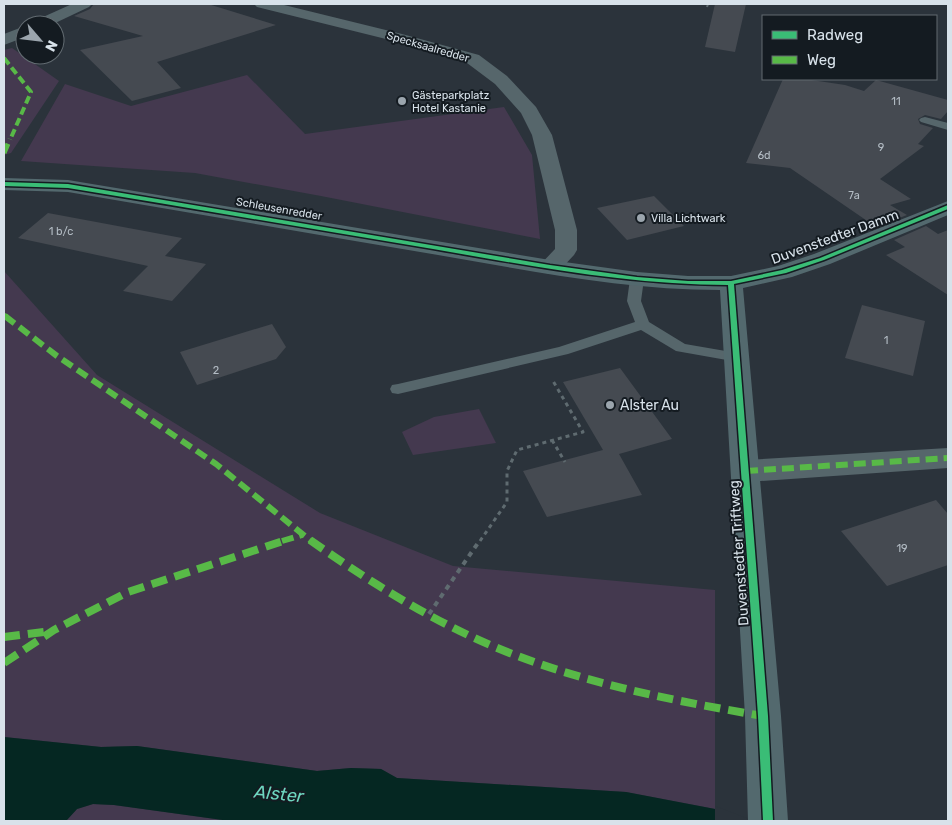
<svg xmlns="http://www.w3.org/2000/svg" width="952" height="825" font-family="Rubik,sans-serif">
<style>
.green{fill:#44394f}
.water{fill:#052722}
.pier{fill:#2b333b}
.building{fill:#454a51}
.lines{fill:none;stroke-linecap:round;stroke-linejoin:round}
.path-far2{stroke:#5f6b70;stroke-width:2;stroke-dasharray:2.5 2.5;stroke-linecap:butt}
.path-far1{stroke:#5f6b70;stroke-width:3;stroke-dasharray:4 4;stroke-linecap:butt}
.path{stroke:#5f6b70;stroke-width:4;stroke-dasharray:5 5;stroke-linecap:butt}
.lane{fill:#56666b;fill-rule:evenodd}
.street{fill:#56666b;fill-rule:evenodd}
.secondary{fill:#53696e;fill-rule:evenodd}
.quiet-far3{stroke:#58b947;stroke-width:4;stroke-dasharray:8 4;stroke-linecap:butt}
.quiet-far2{stroke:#58b947;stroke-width:5;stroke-dasharray:10 5;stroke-linecap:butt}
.quiet-far1{stroke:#58b947;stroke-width:6;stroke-dasharray:12 6;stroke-linecap:butt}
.quiet{stroke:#58b947;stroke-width:8;stroke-dasharray:16 8;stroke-linecap:butt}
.cycleway-casing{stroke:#141b21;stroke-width:3}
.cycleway{fill:#3abd76;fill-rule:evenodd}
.poi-dot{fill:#9ba5ad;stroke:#141b21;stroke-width:2}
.labels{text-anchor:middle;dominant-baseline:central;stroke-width:4;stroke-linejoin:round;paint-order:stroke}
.far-street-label{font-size:11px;fill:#d8e2ea;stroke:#141b21}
.far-poi-label{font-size:11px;fill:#d8e2ea;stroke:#141b21;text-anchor:start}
.number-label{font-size:11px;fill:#b3bcc4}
.street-label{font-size:14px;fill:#d8e2ea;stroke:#141b21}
.poi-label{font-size:14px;fill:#d8e2ea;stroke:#141b21;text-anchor:start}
.near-water-label{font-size:18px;font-style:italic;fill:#6ed6c0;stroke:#141b21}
</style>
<rect width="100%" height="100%" fill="#2b333b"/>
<g class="green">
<polygon points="12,48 59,81 11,153 4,155 4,50"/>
<polygon points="247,75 305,134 504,107 532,155 540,239 321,196 195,173 21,161 65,84 131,106"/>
<polygon points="4,271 97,375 320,513 453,566 715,590 715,809 626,792 397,778 381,769 351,768 317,771 137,746 101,747 4,737"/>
<polygon points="479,409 496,443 413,455 402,432 434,417"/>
<polygon points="93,804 114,805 230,821 66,821 77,809"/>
</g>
<polygon class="water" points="4,737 101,747 137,746 317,771 351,768 381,769 397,778 626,792 715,809 748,821 230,821 114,805 93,804 77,809 66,821 4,821"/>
<polygon class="pier" points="715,806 749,819 750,821 715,821"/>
<g class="building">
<polygon points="94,4 208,4 276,25 157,62 181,88 132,101 80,50 143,36 74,16 90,9"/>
<polygon points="715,4 746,4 735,52 705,47"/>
<polygon points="783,79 805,79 845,85 864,91 876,80 948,100 948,111 941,119 925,115 918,119 920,124 933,128 918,144 924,146 880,179 911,199 890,205 907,215 876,227 790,168 746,163"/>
<polygon points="654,196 684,226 627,240 597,208"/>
<polygon points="48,213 182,238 165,256 206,264 172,301 123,291 148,266 18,238"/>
<polygon points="926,226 938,234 948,230 948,295 886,255 905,247 894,240"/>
<polygon points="862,305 925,321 913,376 845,358"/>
<polygon points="272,324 286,347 276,359 197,385 180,352"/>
<polygon points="620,368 672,439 619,454 642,495 547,517 523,471 603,450 563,382"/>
<polygon points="936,500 948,514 948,565 887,586 841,531"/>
</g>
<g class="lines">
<polyline class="path-far2" points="707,7 708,4"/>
<g class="path-far1">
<polyline points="552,440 565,462"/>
<polyline points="480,541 507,502 507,471 517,450 583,432 553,381"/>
</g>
<polyline class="path" points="429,614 480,540"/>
<g class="lane">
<polygon points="925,117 948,123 948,130 921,122 919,120 921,118"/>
<polygon points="637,275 644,279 641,301 649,322 685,344 743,354 746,357 743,360 738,362 676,351 641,330 568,354 398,394 392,393 390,389 392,385 398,384 559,347 635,322 627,301 630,279"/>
</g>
<g class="street">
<polygon points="72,4 92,4 89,7 51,25 30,25 32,22"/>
<polygon points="254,4 280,4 402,34 479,55 507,76 536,107 552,135 577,230 577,250 574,255 558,272 550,274 542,272 538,267 555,249 555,230 532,135 521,113 495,84 467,63 390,40 257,7"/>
<polygon points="25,26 25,37 4,45 4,34"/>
<polygon points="948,448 948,468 746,482 736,478 731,471 736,464 746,460"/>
</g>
<path class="secondary" d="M4,178l64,2 482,80 87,12 51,4h43l47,-10 36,-12 134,-53v14l-118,49 -38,13 -49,11 38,428 7,105h-40l-3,-105 -25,-426c-95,0 -189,-19 -282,-35 -123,-21 -247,-42 -370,-63l-64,-2z"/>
<polyline class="quiet-far3" points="4,58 31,92 10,140"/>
<g class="quiet-far2">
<polyline points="4,153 10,139"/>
<polyline points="4,315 7,317"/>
</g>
<g class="quiet-far1">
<polyline points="5,316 57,356 216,464 311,541"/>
<polyline points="746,471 948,458"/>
<polyline points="282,541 302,535"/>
</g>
<g class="quiet">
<path d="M310,540c50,35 103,69 158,95 93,44 195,64 295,81"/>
<polyline points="4,637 52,631"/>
<polyline points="4,663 54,630 128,592 286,540"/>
</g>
<defs>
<path id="cycleway" d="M4,182l64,2 482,81 87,12 51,4h43l51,-11 38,-12 128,-53v4l-124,51 -38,13 -52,11 34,432 5,105h-10l-5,-105 -30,-431c-100,0 -197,-19 -295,-36 -122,-20 -243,-41 -365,-61l-64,-2z"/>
</defs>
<use href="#cycleway" class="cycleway-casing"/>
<use href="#cycleway" class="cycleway"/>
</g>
<g class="poi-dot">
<circle cx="402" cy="101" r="5"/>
<circle cx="641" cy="218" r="5"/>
<circle cx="610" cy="405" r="5"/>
</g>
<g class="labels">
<g class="far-street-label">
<text transform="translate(428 47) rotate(16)">Specksaalredder</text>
<text transform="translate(279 209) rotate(10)">Schleusenredder</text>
</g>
<g class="far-poi-label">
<text x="412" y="95">Gästeparkplatz<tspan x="412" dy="13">Hotel Kastanie</tspan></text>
<text x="651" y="218">Villa Lichtwark</text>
</g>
<g class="number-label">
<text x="896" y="101">11</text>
<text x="881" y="147">9</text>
<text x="764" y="155">6d</text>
<text x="854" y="195">7a</text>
<text x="61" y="231">1 b/c</text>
<text x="886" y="340">1</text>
<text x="216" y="370">2</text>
<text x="902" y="548">19</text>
</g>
<g class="street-label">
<text transform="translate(835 237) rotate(-20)">Duvenstedter Damm</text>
<text transform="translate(739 553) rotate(-94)">Duvenstedter Triftweg</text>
</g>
<g class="poi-label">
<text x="620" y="405">Alster Au</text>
</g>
<g class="near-water-label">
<text transform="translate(279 794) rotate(6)">Alster</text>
</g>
</g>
<rect width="952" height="825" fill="none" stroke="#d8e2ea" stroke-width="10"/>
<rect x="762" y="15" width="175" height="65" fill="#141b21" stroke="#626b71"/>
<rect x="772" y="31" width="25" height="8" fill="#3abd76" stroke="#626b71"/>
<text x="807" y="40" font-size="15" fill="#d8e2ea">Radweg</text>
<rect x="772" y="56" width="25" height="8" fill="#58b947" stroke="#626b71"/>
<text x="807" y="65" font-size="15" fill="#d8e2ea">Weg</text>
<g transform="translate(40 40) rotate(118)"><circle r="24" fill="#141b21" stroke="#626b71"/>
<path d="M0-4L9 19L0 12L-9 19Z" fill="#9ba5ad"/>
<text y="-8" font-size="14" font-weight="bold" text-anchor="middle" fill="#d8e2ea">N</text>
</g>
</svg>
